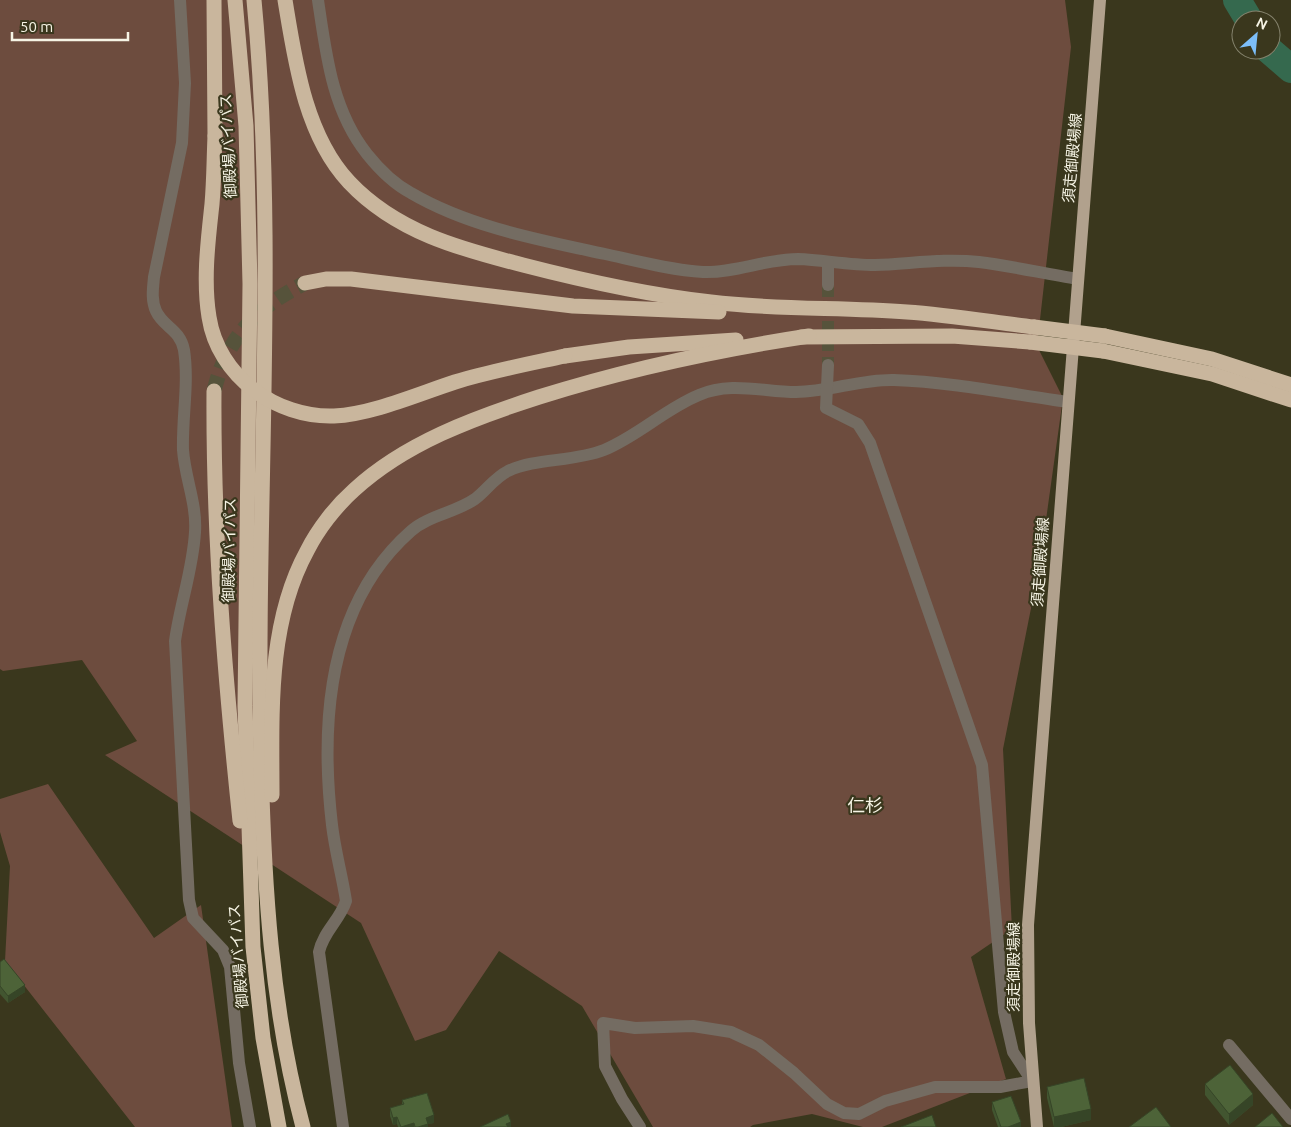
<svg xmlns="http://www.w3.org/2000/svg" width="1291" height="1127" font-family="Ubuntu,'Noto Sans JP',sans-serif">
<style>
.green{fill:#6d4c3e}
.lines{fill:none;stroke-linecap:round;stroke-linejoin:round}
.river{stroke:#35694e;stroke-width:28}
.minor-tunnel{stroke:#56533b;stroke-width:12;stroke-dasharray:12 6;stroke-linecap:butt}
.highway-tunnel{stroke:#56533b;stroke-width:15;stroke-dasharray:15 8;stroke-linecap:butt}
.minor{stroke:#746c62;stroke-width:12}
.major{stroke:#b1a18d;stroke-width:12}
.highway{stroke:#c9b69d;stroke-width:15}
.highway-bridge{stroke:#c9b69d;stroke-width:15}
.wall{fill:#425530}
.shaded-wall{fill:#364527}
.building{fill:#4d6338;stroke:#364527}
.labels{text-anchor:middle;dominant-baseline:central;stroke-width:4.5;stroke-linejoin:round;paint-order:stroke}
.street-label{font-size:15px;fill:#f6f4e5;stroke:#3a371d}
.quarter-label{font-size:18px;fill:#f6f4e5;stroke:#3a371d}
</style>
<rect width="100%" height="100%" fill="#3a371d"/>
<g class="green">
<polygon points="0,0 1065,0 1071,47 1037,346 1063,398 1040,563 1003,749 1012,929 971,957 1006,1079 882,1127 863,1127 812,1114 753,1125 750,1127 653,1127 582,1006 499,951 446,1030 415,1041 361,923 105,755 137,741 82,660 3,671 0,669"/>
<polygon points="48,784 154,938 201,905 232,1127 135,1127 5,961 10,866 0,832 0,799"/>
</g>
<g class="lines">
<g class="river">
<polyline points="1237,0 1249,20"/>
<polyline points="1269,50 1291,69"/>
</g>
<polyline class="minor-tunnel" points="828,285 828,365"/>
<path class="highway-tunnel" d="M214,391c13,-54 42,-83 91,-108"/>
<g class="minor">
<path d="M180,0l5,83 -3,60 -28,134c-1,11 -3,23 2,34 7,16 24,18 28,39 5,33 -2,67 -1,100 2,28 14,54 12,82 -2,37 -15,72 -20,109l14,259 4,18 30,32 7,17 9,96 11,64"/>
<path d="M318,0c8,54 14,110 49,154 12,15 27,30 44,39 58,34 129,47 194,61 32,7 66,16 98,18 33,1 62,-13 95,-13 25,1 51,6 77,6 34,-1 69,-7 104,-3 33,4 66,12 99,17"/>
<polyline points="828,285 828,262"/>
<polyline points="1229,1045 1291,1119"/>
<path d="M343,1127l-24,-175c4,-20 21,-32 27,-51 -4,-26 -11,-50 -14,-76 -12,-103 -4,-221 79,-294 18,-16 44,-18 64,-32 12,-9 19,-21 33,-28 28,-13 65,-9 96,-21 34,-14 61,-41 95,-55 31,-14 65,-3 97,-3 33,0 65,-13 98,-12 58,2 117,14 174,22"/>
<polyline points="640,1127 622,1099 605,1066 603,1023 635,1028 693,1026 731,1032 759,1045 794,1073 827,1104 844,1113 859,1114 885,1101 935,1087 1000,1087 1032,1081 1013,1052 1004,1012 982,765 870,443 858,424 826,408 828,365"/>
</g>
<polyline class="major" points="1037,1127 1029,1023 1028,925 1100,0"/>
<g class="highway">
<polyline points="214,0 215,136"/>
<polyline points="235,0 246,126 250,284 245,706 253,947 263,1038 279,1127"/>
<path d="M254,0c24,253 1,507 7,761 3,123 10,247 42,366"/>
<path d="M285,0c10,61 20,135 64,182 47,50 111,67 174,83 62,16 125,30 188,37 65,8 131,5 196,10 42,3 85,10 127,15"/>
<polyline points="305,283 326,279 351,279 573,306 719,312"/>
<polyline points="1105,336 1212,359 1291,385"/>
<polyline points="801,337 952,336 1030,342"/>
<polyline points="1103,351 1212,374 1291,400"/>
<polyline points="565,356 629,347 736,340"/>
<path d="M214,391c-1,144 11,288 26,430"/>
<path d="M272,795c0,-80 -5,-171 35,-244 11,-22 29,-45 47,-61 51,-47 120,-72 185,-93 89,-28 178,-47 270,-61"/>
</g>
<g class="highway-bridge">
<path d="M215,136c-1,22 -1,45 -3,68 -4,37 -9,76 -3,113 9,59 67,101 125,99 39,-2 84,-22 121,-34 36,-11 73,-18 110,-26"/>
<polyline points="1034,327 1105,336"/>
<polyline points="1030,342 1103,351"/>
</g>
</g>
<g class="wall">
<polygon points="0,962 25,992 8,1003 0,994"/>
<polygon points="1205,1084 1253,1105 1229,1125 1205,1095"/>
<polygon points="1047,1087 1091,1120 1061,1127 1054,1127 1047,1098"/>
<polygon points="402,1100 434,1123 428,1124 428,1127 398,1127 397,1124 393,1125 390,1116 390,1108 402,1105"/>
<polygon points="992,1102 1021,1127 998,1127 992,1110"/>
</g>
<g class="shaded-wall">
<polygon points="25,985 25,992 8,1003 8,996"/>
<polygon points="1253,1094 1253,1105 1229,1125 1229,1114"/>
<polygon points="1091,1109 1091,1120 1061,1127 1054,1127 1054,1117"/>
<polygon points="434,1115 434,1123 428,1124 428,1127 418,1127 426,1118"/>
<polygon points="397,1117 397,1124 393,1125 393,1118"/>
<polygon points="511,1122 511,1127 506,1127 506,1124"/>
<polygon points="1021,1122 1021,1127 1008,1127"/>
<polygon points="414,1123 414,1127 401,1127"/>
</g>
<g class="building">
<polygon points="4,959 25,985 8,996 0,986 0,962"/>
<polygon points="1230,1065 1253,1094 1229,1114 1205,1084"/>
<polygon points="1084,1078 1091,1109 1054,1117 1047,1087"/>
<polygon points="427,1093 434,1115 426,1118 428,1124 418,1127 415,1127 414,1123 401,1127 397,1117 393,1118 390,1108 404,1104 402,1100"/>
<polygon points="1011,1096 1021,1122 1008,1127 1001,1127 992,1102"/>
<polygon points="1156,1107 1171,1127 1129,1127"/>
<polygon points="1272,1113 1283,1127 1255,1127"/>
<polygon points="508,1114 511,1122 506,1124 508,1127 480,1127"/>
<polygon points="932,1115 936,1127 901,1127"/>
</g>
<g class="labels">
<g class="street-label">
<text transform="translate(228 146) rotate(-93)">御殿場バイパス</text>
<text transform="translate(1072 158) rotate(-85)">須走御殿場線</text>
<text transform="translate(229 550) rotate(-89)">御殿場バイパス</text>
<text transform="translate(1040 562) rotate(-86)">須走御殿場線</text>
<text transform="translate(238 956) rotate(-95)">御殿場バイパス</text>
<text transform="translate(1013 967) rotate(-90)">須走御殿場線</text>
</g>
<g class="quarter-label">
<text x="865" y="805">仁杉</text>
</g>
</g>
<g transform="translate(1256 35) rotate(27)"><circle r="24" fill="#3a371d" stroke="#85836d"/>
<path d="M0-4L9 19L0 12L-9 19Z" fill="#7cbef9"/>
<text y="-8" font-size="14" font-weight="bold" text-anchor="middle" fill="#f6f4e5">N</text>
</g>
<path d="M12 32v8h116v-8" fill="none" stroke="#f6f4e5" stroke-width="2.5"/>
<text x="20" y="32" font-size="15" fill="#f6f4e5" stroke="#3a371d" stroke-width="4" paint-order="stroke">50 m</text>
</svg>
